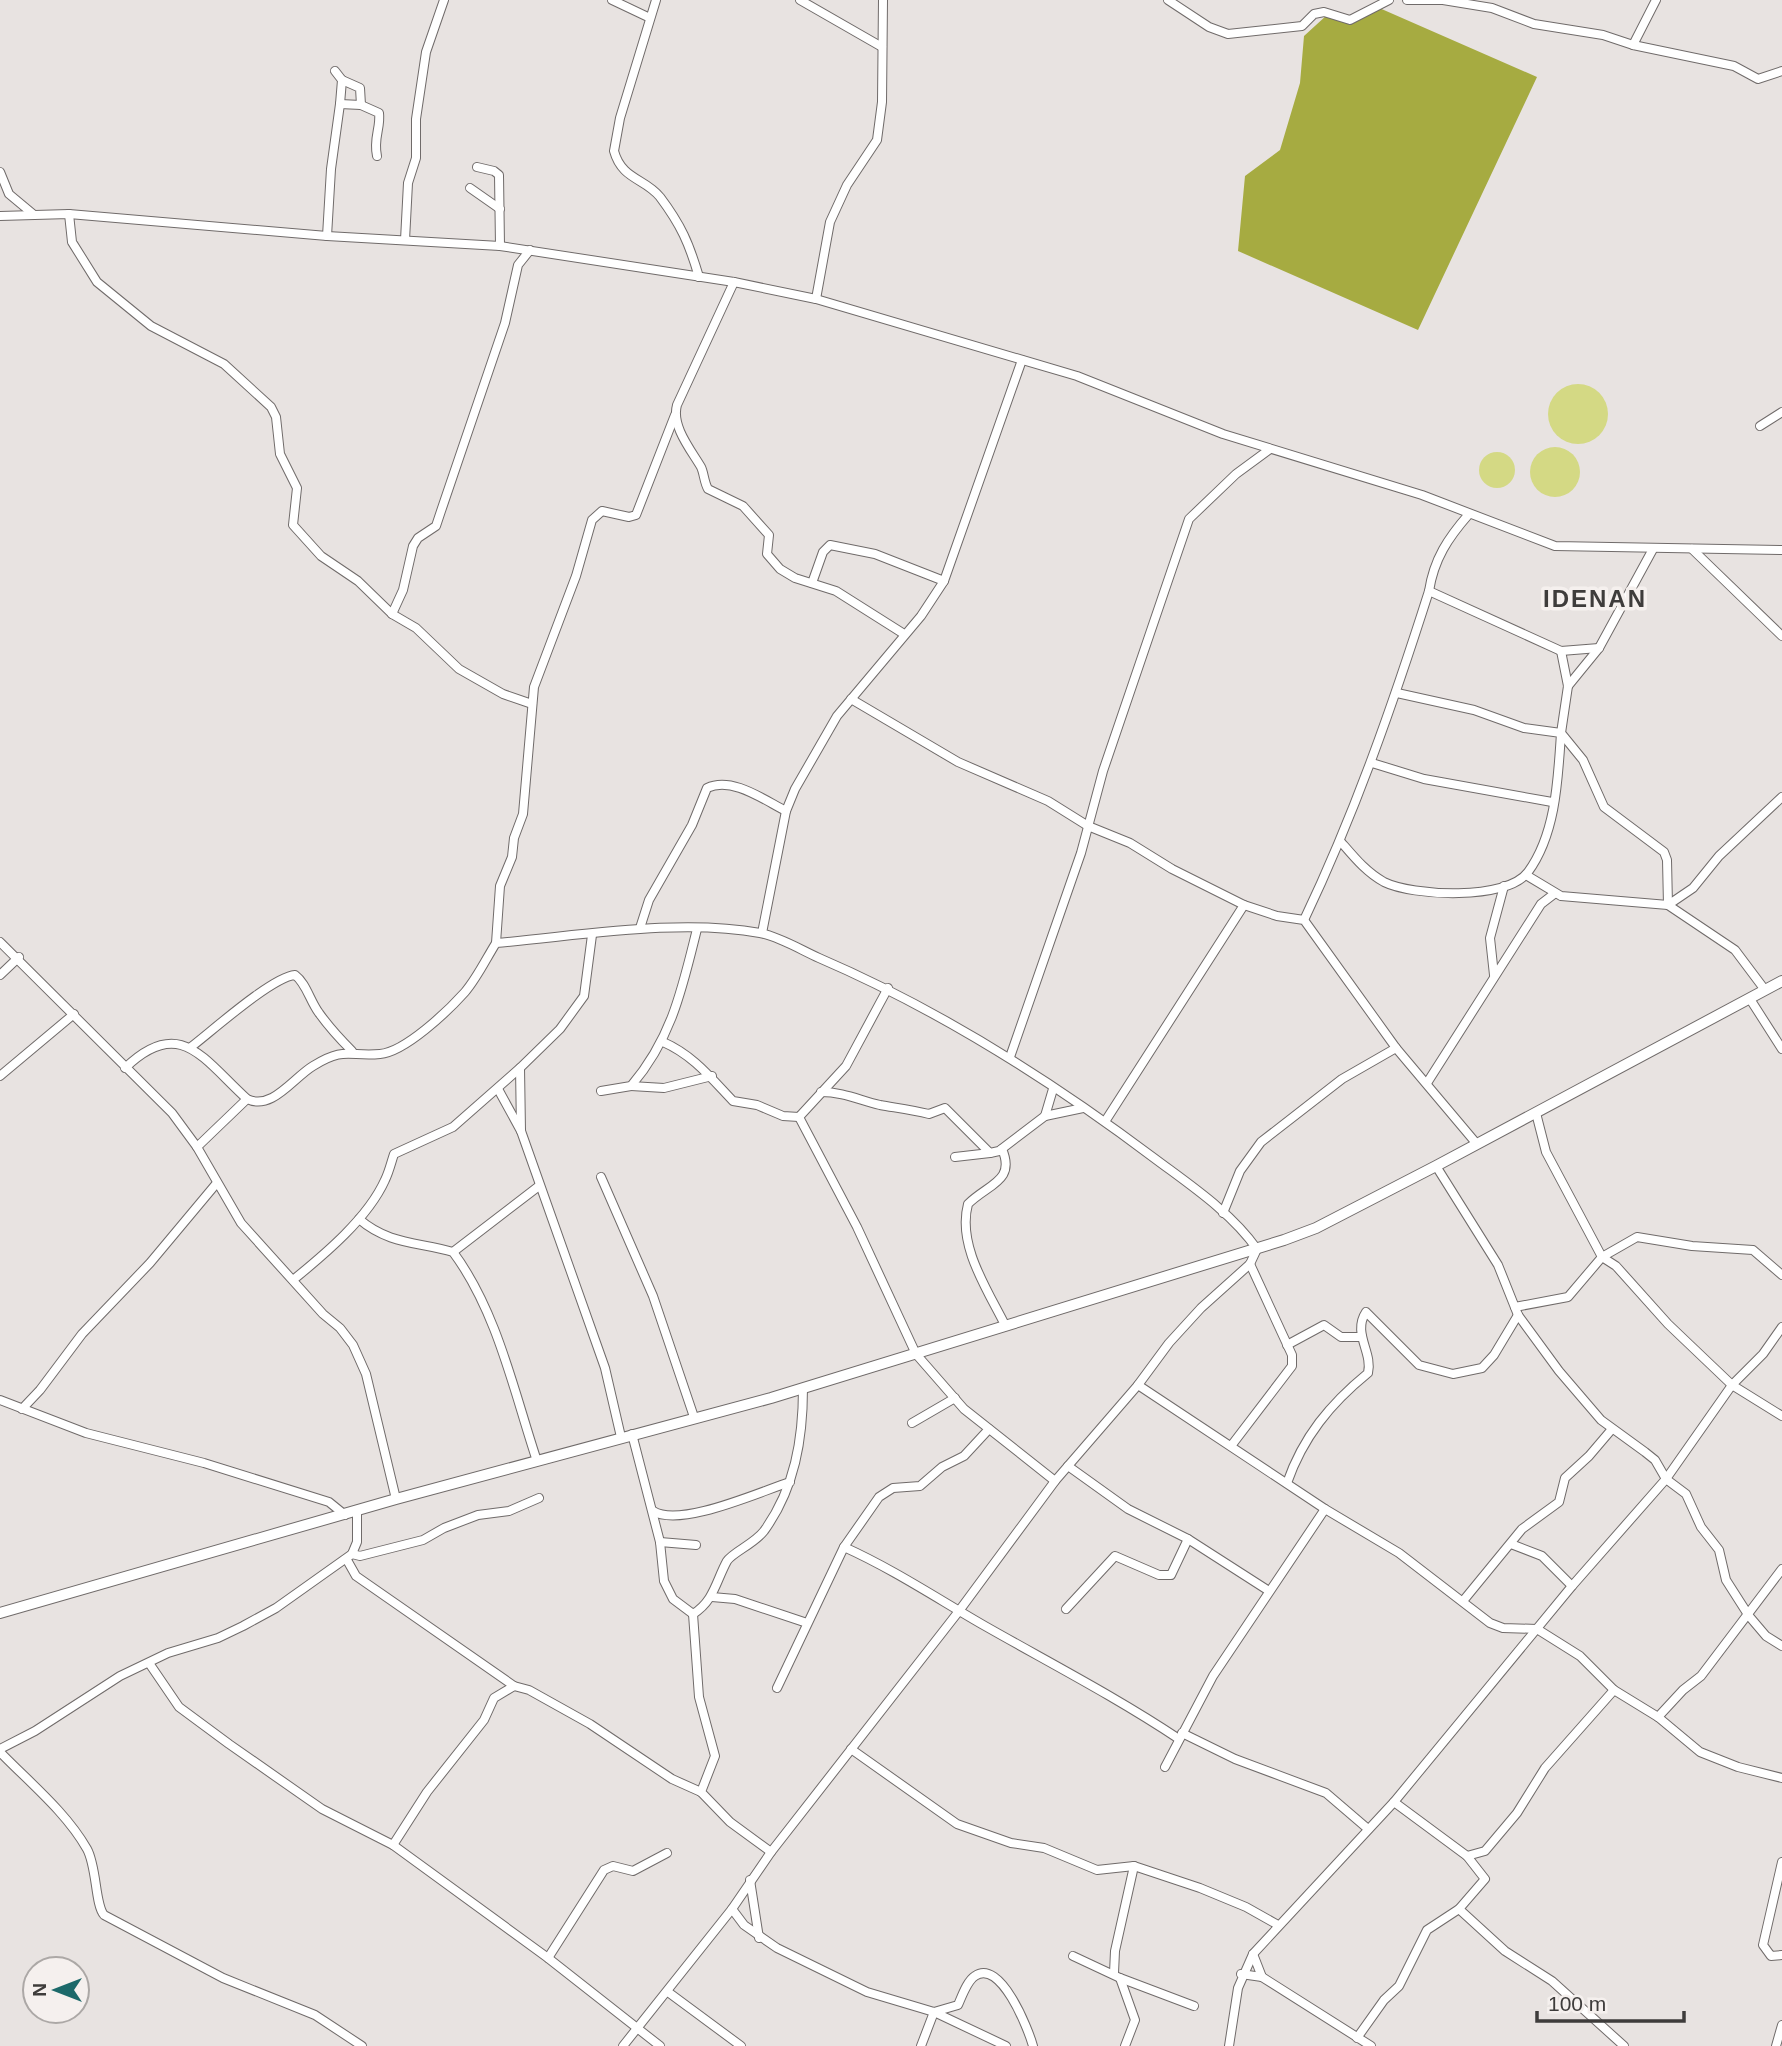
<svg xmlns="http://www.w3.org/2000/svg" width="1782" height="2046" font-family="Arial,sans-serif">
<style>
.green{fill:#d4d984}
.forest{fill:#a6ab41}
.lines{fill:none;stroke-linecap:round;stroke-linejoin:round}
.minor-casing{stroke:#706b6a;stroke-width:10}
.tertiary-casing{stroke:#706b6a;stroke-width:12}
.minor{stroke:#fff;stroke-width:8}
.tertiary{stroke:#fff;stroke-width:10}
.labels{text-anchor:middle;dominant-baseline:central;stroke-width:7;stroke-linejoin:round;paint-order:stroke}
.district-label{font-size:24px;font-weight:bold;letter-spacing:2px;fill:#3e3c3b;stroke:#f5f0ee}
</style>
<rect width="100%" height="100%" fill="#e8e3e1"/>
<g class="green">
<circle cx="1578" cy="414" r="30"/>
<circle cx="1555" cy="472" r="25"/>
<circle cx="1497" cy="470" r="18"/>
</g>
<polygon class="forest" points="1377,7 1537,77 1418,330 1238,251 1245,176 1280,150 1300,83 1304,36 1327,15 1349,23"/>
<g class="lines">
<defs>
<g id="minor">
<polyline points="612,0 650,18"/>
<path d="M656,0l-36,118 -6,33c8,29 31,27 46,46 21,28 29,46 39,80"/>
<polyline points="800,0 882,47"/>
<polyline points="1168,0 1209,27 1228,34 1302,26 1314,14 1324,12 1350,20 1389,0"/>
<polyline points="1407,0 1443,0 1492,8 1534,24 1603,35 1633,45 1734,66 1758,79 1782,71"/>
<polyline points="1633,45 1656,0"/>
<polyline points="335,71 342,80 340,104"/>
<polyline points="342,80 360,88 361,105"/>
<polyline points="477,167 494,171 499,175 500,246"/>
<polyline points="0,172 9,194 33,214"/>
<polyline points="470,188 500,209"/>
<polyline points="69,214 72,242 97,282 151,326 224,364 271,407 276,417 280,454 297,488 293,525 321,556 358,581 392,614 416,628 459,669 503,694 532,704"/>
<polyline points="0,216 69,214 327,236 500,246 734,282 816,299 1077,376 1223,434 1422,495 1555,546 1782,550"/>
<path d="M327,236l4,-67 9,-65 21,1 18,8c2,15 -6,25 -2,43"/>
<polyline points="405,240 408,183 416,158 416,119 426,52 444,0"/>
<path d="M734,282l-57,123c-6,21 14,45 24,62 3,6 3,15 7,22l35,17 26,29 -2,19 13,15 15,9 41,13 68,43"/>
<polyline points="816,299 830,222 847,185 877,140 882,102 883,0"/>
<polyline points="1760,426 1782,412"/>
<polyline points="1692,549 1782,636"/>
<polyline points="812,583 823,552 830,545 875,554 944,581"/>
<polyline points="1429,591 1561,651 1599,648"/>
<polyline points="392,614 403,590 413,546 418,538 436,526 441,511 505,323 518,265 530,250"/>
<polyline points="1561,651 1568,686 1561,733 1583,760 1604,807 1664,852 1667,860 1668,905 1735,950 1765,990"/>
<polyline points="1568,686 1599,648 1653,549"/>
<polyline points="851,699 958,762 1048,801 1088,826 1130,843 1172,869 1244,905 1277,916 1304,920 1396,1048 1476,1143"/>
<polyline points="1372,763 1424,779 1552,802"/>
<path d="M1341,842c13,15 25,30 43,40 28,14 123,19 144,-10 28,-38 30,-93 33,-139l-37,-5 -50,-18 -77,-17"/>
<polyline points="1526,875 1561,896 1668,905 1693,888 1719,856 1782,797"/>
<path d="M1304,920c51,-107 89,-216 125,-329 5,-32 19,-53 40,-77"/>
<path d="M640,928l9,-28 43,-75 15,-37c25,-12 57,12 79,23"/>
<polyline points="762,933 786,811 795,789 837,716 921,616 944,581 1022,360"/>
<polyline points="592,935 584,996 560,1029 520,1068 521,1131 605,1368 621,1437"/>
<polyline points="0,942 172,1113 197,1147 241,1223 323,1314 340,1328 353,1345 366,1374 396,1499"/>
<polyline points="496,943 500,886 512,857 514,838 523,814 534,687 576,576 592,520 602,511 629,517 636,515 675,415"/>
<polyline points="0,975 19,957"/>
<polyline points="1494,975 1490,938 1504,886"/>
<polyline points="1750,999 1782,1049"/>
<path d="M663,1042c30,13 48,36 70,59l24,4 26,11 16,1 47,-51 42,-78"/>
<path d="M191,1047c21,-16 81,-70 104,-72 11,8 15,26 24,38 10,14 21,26 33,38"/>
<polyline points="1010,1057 1081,853 1103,771 1189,519 1236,474 1270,449"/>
<path d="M125,1068c55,-53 78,-9 122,31 25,12 46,-21 66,-33 32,-20 36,-9 67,-12 25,-2 68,-43 85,-62 12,-14 21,-33 31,-49 83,-7 183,-25 264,-10 20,4 41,17 59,25 121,52 230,121 335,200 36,27 77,54 103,91l-7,15 -49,44 -32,35 -31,42 -83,96 -96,130 -188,241 -39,57 -109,137"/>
<polyline points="0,1076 74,1014"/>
<polyline points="1427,1083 1541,904 1554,894"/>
<polyline points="631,1086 664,1088 712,1076"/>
<polyline points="498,1089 521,1131"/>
<path d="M601,1091l30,-5c41,-48 51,-97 66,-157"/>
<path d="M821,1092c22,0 38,8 59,13 17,3 32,5 49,9l16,-6 45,45 9,-2 46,-35 8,-27"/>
<polyline points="1536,1113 1546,1152 1602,1257 1616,1266 1668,1324 1732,1385 1782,1416"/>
<polyline points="1045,1116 1083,1108"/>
<polyline points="799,1117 857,1227 916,1354 964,1409 1055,1481"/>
<polyline points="1106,1120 1244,905"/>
<polyline points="197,1147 247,1099"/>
<path d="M1002,1149c14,32 -14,35 -34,55 -11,41 19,85 37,121"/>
<polyline points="955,1157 990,1153"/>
<polyline points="1436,1166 1498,1265 1518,1315 1559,1371 1601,1420 1645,1452 1655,1460 1666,1479 1686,1494 1701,1527 1719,1550 1726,1580 1749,1616 1766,1636 1782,1646"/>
<polyline points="601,1177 653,1296 694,1417"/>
<polyline points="1223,1213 1240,1171 1261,1142 1342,1079 1396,1048"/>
<path d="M359,1219c30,26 61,23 94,33 44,59 61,140 84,209"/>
<polyline points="453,1252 539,1186"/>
<path d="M293,1280c32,-26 75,-62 92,-100 4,-8 6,-17 9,-26l59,-27 67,-59"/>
<polyline points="1515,1307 1568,1297 1602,1257 1637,1237 1692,1246 1753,1250 1782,1275"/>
<polyline points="1287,1345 1324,1325 1341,1337 1362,1337"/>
<polyline points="1138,1385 1325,1509 1399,1553 1490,1623 1503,1628 1537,1629 1580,1656 1614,1690 1658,1717 1700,1752 1738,1767 1782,1778"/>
<polyline points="0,1400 86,1433 204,1463 329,1502 345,1515"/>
<polyline points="22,1409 40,1390 82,1334 150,1263 216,1184"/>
<polyline points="912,1423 955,1398"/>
<polyline points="632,1434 660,1542 664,1581 673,1599 693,1614"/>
<polyline points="1231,1446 1292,1366 1292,1355 1250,1264"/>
<polyline points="1068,1466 1128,1509 1188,1539 1269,1591"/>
<path d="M1287,1483c16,-46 43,-79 81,-110 5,-21 -16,-40 -2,-61l53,53 34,9 29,-6 12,-13 24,-40"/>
<path d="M653,1511c27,17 106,-19 137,-29"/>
<polyline points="660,1542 696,1545"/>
<polyline points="1511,1544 1542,1556 1572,1586"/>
<path d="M844,1547c49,22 94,52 141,79 65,37 131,71 194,113"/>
<polyline points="352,1554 360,1556 423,1540 444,1528 478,1515 509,1511 539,1498"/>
<polyline points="347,1560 356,1576 514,1686"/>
<polyline points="712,1597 735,1599 807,1623"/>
<polyline points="1463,1601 1522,1529 1559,1502 1565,1478 1589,1456 1612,1429"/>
<polyline points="1066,1609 1115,1556 1159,1575 1171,1575 1188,1539"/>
<polyline points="693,1614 699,1697 715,1756 701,1792 730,1822 771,1852"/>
<path d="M693,1614c21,-13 23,-33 34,-53 6,-9 27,-17 37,-30 31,-43 39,-92 39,-143"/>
<polyline points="149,1663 179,1707 229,1744 322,1809 393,1845 427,1792 484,1720 494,1698 514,1686 529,1690 590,1724 672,1779 701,1792"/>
<polyline points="777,1688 844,1547 879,1497 893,1488 920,1486 942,1467 964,1456 989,1429"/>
<polyline points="1658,1717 1683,1690 1701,1676 1782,1569"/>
<polyline points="1182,1733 1235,1759 1326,1793 1368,1829"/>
<polyline points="0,1749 35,1731 120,1676 168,1653 218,1638 243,1626 276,1608 352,1554 357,1542 357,1512"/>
<polyline points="851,1749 957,1824 1011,1843 1044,1848 1097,1870 1134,1866 1200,1888 1246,1907 1278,1925"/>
<path d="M0,1752c29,30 66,60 87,97 10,18 8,56 17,66l119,63 92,37 47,31"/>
<polyline points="1165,1767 1213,1676 1325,1509"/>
<polyline points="1394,1802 1467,1856"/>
<polyline points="393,1845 548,1958 660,2046"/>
<polyline points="1782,1862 1763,1945 1771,1956 1782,1955"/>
<polyline points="750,1880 759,1938"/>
<polyline points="732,1909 744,1925 777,1948 867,1992 934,2012 1006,2046"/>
<polyline points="1459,1909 1505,1951 1552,1981 1624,2046"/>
<polyline points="1253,1954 1262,1977 1371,2046"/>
<polyline points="1073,1956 1120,1978 1194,2006"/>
<polyline points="548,1958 604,1870 613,1866 633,1871 667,1853"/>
<polyline points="1114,1973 1115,1951 1134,1866"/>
<polyline points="1241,1974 1262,1977"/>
<polyline points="1120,1978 1135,2020 1125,2046"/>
<polyline points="668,1992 741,2046"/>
<path d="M934,2012l24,-7c4,-9 9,-24 17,-29 25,-18 53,52 58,70"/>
<polyline points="1357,2038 1384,2000 1399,1986 1427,1930 1459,1909 1485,1879 1467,1856 1485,1851 1517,1813 1545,1768 1614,1690"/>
<polyline points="921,2046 934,2012"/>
<polyline points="1229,2046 1238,1988 1253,1954 1394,1802 1572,1586 1666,1479 1732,1385 1763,1354 1782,1327"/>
<polyline points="1776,2046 1782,2025"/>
</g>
<polyline id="tertiary" points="0,1613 396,1499 771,1398 1284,1240 1316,1228 1436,1166 1782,981"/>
</defs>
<use href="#minor" class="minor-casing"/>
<use href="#tertiary" class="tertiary-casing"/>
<use href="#minor" class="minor"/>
<use href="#tertiary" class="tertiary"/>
</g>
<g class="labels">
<g class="district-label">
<text x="1595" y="598">IDENAN</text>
</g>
</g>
<g transform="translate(56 1990) rotate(270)"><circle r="33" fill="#f5f0ee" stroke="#aca8a6" stroke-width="2"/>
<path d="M0-5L12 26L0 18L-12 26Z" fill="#1c696a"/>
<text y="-10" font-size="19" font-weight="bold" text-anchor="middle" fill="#3e3c3b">N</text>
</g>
<path d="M1537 2011v10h147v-10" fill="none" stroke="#3e3c3b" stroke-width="3.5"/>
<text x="1548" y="2011" font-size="21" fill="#3e3c3b" stroke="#f5f0ee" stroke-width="5" paint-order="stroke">100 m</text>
</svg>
